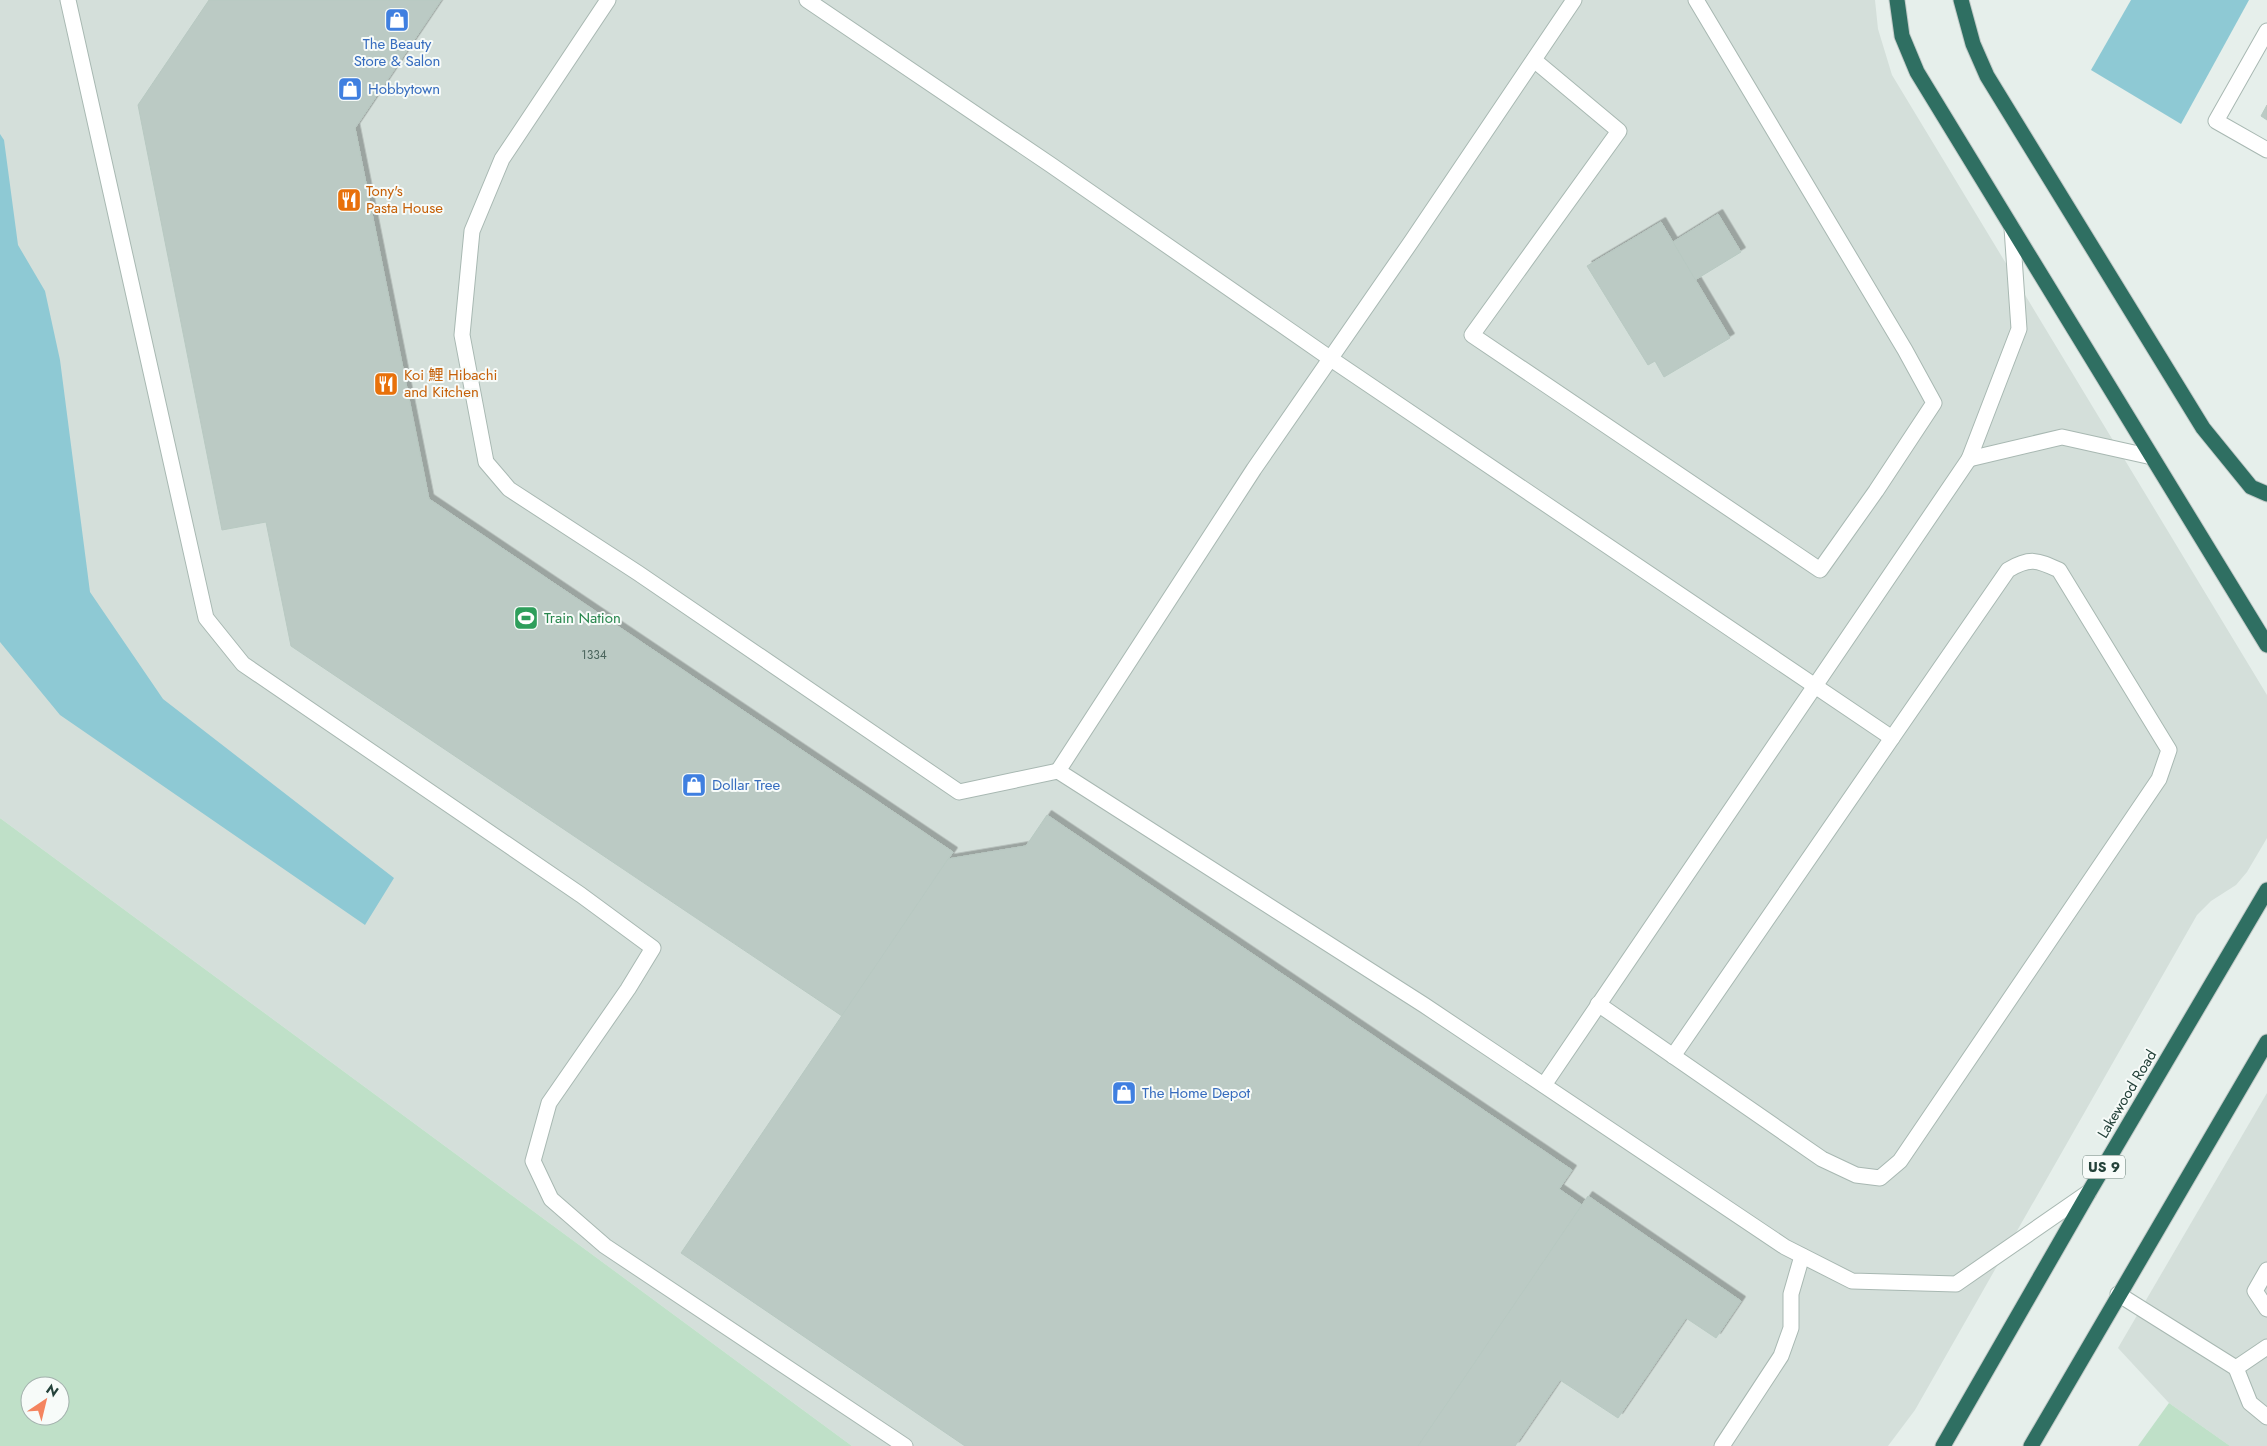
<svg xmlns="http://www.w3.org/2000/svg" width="2267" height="1446" font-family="Jost,'Noto Sans SC',sans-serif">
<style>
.built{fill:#d4dfda}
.green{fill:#bfe0c8;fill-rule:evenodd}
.water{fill:#8ec9d4}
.building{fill:#bbcac4;stroke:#b8c9c2;filter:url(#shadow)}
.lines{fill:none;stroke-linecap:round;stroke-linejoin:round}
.lane-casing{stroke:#a8b8b2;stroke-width:17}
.highway-casing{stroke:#c2cac8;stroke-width:17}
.lane{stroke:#fff;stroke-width:15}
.highway{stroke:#2f6f62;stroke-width:15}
.labels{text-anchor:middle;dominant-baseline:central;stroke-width:4;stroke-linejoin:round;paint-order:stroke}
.number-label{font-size:12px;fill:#4a645c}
.shield{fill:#f7fbf9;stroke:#637a73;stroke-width:1}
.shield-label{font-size:14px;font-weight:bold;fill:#24423a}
.shop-label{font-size:15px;fill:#366cbe;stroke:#f7fbf9;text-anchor:start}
.food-label{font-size:15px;fill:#c56008;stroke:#f7fbf9;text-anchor:start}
.leisure-label{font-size:15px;fill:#27864d;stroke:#f7fbf9;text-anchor:start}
.street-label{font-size:15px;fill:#24423a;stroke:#f7fbf9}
</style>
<defs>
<filter id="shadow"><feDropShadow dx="4.5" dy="-4.5" stdDeviation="0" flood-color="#0004"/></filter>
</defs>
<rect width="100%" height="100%" fill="#e6efeb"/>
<g class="built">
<polygon points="0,0 1875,0 1878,29 1892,75 2267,695 2267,838 2247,872 2236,885 2211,901 2197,915 1915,1410 1888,1446 852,1446 0,818"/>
<polygon points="2267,1093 2267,1446 2230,1446 2169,1403 2118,1348"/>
</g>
<g class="green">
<path d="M0,818l852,628h-852zM30,1386h30v30h-30z"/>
<polygon points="2169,1403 2230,1446 2138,1446"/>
</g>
<g class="water">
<polygon points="2131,0 2249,0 2181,124 2091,70"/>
<polygon points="0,134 4,140 18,245 45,291 60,360 90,592 163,699 394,878 365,925 60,715 0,642"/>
</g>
<g class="building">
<polygon points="209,0 441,0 355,128 429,499 953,852 842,1016 291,646 266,522 222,530 138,105"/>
<polygon points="2267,105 2267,120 2261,116"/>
<polygon points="1718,214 1741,252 1695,280 1673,242"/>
<polygon points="1661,222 1730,338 1664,377 1655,361 1648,365 1587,266"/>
<polygon points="1047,815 1572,1170 1559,1189 1582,1205 1418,1446 965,1446 681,1253 948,859 1026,846"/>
<polygon points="1588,1196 1741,1301 1716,1338 1686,1318 1618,1418 1560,1380 1515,1446 1418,1446"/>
</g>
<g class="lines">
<defs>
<g id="lane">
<polyline points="68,0 206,618 243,664 581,895 653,948 628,989 549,1103 533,1161 551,1199 605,1246 905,1446"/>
<polyline points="608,0 502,159 472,231 462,335 486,462 509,489 638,573 959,792 1058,771 1424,1005 1785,1247 1852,1281 1956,1284 2089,1192"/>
<path d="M807,0l244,165 280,194 561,379 116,-168c22,-13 29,-10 51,0l110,180 -10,29 -259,382 -20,17 -24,-3 -34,-16 -224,-155"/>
<polyline points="2267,31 2216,121 2267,150"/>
<polyline points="1534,60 1619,131 1472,335 1820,570 1876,491 1934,403 1905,350 1696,0"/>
<polyline points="1969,459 2062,437 2152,457"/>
<polyline points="1058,771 1254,469 1411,242 1574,0"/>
<polyline points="1673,1056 1892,738"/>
<polyline points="1544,1085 1969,459 2019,329 2012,228"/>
<polyline points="2267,1270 2255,1291 2267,1309"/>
<polyline points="2118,1294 2236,1368 2250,1403 2267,1417"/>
<polyline points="2236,1368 2267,1347"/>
<polyline points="1722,1446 1781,1356 1791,1328 1791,1294 1802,1256"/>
</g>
<g id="highway">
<polyline points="1897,0 1902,36 1917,72 2267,645"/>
<polyline points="1961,0 1973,44 1987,76 2203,428 2251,487 2267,494"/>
<polyline points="1943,1446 2089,1192 2267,890"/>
<polyline points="2031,1446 2267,1042"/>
</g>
</defs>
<use href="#lane" class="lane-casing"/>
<use href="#highway" class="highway-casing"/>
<use href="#lane" class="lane"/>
<use href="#highway" class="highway"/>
</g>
<defs>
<symbol id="shop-square" viewBox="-11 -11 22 22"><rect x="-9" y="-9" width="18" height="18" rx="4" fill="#3f7fe0" stroke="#f7fbf9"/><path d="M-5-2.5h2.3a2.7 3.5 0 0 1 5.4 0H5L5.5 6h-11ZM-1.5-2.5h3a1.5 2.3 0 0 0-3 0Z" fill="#fff"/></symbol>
<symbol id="restaurant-square" viewBox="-11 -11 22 22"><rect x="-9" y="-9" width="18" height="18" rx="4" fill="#e8710a" stroke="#f7fbf9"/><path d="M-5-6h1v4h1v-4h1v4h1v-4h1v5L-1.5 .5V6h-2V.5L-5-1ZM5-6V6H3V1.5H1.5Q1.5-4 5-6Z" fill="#fff"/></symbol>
<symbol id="stadium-square" viewBox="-11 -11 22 22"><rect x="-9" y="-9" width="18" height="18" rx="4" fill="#2e9e5b" stroke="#f7fbf9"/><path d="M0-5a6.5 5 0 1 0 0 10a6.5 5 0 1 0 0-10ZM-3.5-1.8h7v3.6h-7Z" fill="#fff"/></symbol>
</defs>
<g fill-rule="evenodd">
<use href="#shop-square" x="383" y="6" width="28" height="28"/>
<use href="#shop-square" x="336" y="75" width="28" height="28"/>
<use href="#restaurant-square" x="335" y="186" width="28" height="28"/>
<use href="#restaurant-square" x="372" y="370" width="28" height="28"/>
<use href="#stadium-square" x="512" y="604" width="28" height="28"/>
<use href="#shop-square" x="680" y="771" width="28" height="28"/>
<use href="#shop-square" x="1110" y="1079" width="28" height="28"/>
</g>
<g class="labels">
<g class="number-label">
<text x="594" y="655">1334</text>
</g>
<rect class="shield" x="2083" y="1155.5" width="42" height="23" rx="4"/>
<g class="shield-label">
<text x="2104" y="1167">US 9</text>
</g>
<g class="shop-label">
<text x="397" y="44" text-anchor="middle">The Beauty<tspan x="397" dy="17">Store &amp; Salon</tspan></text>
<text x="368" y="89">Hobbytown</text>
<text x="712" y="785">Dollar Tree</text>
<text x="1142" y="1093">The Home Depot</text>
</g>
<g class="food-label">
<text x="366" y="191">Tony's<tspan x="366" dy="17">Pasta House</tspan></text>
<text x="404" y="375">Koi 鯉 Hibachi<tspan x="404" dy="17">and Kitchen</tspan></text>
</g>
<g class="leisure-label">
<text x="544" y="618">Train Nation</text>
</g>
<g class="street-label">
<text transform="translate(2127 1094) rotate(-59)">Lakewood Road</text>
</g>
</g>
<g transform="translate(45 1401) rotate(35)"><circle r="24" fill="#f7fbf9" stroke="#a3b1ad"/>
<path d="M0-4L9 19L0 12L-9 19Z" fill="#f4845f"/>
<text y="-8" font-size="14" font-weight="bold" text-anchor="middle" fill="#24423a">N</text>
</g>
</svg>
